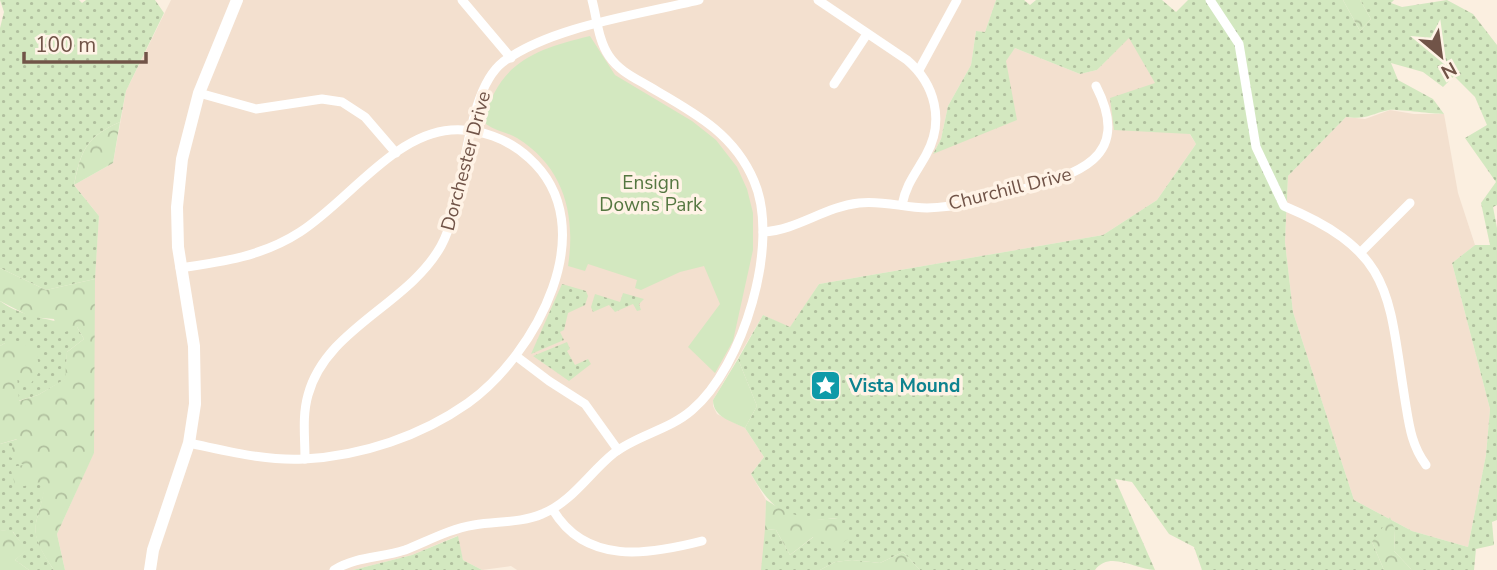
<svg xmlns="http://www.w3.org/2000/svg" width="1497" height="570" font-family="'Nunito Sans',sans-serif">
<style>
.residential{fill:#f3e0cf}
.grass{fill:url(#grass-dots);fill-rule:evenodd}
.forest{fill:url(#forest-crowns)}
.green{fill:#d3e8c0}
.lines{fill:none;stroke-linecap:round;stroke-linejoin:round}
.street{stroke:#fff;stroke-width:9}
.secondary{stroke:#fff;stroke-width:12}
.labels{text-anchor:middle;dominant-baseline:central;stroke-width:7;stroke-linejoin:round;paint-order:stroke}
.street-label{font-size:19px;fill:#715448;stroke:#fff3e6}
.park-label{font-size:19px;fill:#557741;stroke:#fff3e6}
.culture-label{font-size:19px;font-weight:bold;fill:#0d838f;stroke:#fff3e6;text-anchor:start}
</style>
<defs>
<pattern id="grass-dots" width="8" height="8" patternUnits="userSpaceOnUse" patternTransform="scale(1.75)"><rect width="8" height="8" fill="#d3e8c0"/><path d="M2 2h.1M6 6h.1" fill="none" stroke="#b0bf9e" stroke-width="1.8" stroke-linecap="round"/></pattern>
<pattern id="forest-crowns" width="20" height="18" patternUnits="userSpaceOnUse" patternTransform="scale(1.75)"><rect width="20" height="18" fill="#d3e8c0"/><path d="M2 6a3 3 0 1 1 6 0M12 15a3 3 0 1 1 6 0" fill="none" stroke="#b0bf9e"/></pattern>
</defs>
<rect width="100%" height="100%" fill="#fbefe0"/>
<g class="residential">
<polygon points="171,0 996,0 985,32 976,31 971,65 948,106 941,139 934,152 1015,48 1080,74 1097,70 1129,37 1196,144 1157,200 1103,235 819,284 790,328 763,315 713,400 713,406 717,414 745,428 764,457 751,474 766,500 765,556 761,570 517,570 511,566 482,570 463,560 457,536 412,555 353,570 65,570 57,534 94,452 93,305 99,216 74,185 113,163 126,91"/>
<polygon points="1390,110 1414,114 1444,114 1458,193 1475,245 1452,263 1490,409 1486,455 1468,547 1412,531 1354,500 1293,312 1285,242 1288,176 1346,117 1365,119"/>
</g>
<g class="grass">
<path d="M0,0h79l3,3 4,-3h69l9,13 -38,78 -6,31c-34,15 -39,28 -46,63l25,31 -4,63 -49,11 -46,-22v-240l4,-16z"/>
<path d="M996,0h28l6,5 6,-5h126l14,12 12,-12h155l17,31 11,-12 -11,-19h34l-3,3 11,4 45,-7 26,14 24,31v160l-4,2 4,21v292l-5,2 2,23 -18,4 -2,21h-62l-18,-19 1,-21 -23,12 12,28h-182l-8,-23 -25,-13 -37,-52 -17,-3 40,91c-19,0 -45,-20 -60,0h-175l-17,-18 -23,11 -28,-3 -17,2 -15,8h-59l4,-41 11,1 14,25 48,-37c-46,5 -64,-4 -87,-44l13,-17 -19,-29 12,-22 -19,-47 25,-44 27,12 29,-43 284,-49 54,-35 39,-56 -6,-10 -76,-4 -4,-32 45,-15 -26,-45 -32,32 -17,4 -65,-26 -9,13 11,59 -84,34 8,-15 7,-33 23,-41 5,-34 9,1zM1391,63l32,9 20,15 11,-11 21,21 12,28 -22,13 31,44 -15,21 9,42h-15l-23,18 38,146 -4,46 -18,92 -56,-16 -58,-31 -61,-188 -8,-70 3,-66 58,-59c21,3 24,-3 43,-7 8,-1 42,4 55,4l-11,-15 -35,-19z"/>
<polygon points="562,284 586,291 588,296 585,305 568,313 564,330 560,332 564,340 531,354"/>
<polygon points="623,293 644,299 639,304 641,310 637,311 633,304 615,312 609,305 593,312 591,307 595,294 620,302"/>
<path d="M0,301c23,17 51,17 77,26l7,12 -17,13 -1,27 -28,16 -20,6 -2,-28 -11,-30 -5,3z"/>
<polygon points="567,342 570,349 567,351 575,365 588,359 591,364 569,381 533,356"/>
<path d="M18,439l7,26 21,16c-7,47 -23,43 8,89h-25l-14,-10 11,-10 -13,-18 -13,-2v-86z"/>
<polygon points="458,536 463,560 482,570 353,570 412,555"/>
</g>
<g class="forest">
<polygon points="1343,0 1360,0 1371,19 1360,31"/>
<path d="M120,122l-7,41 -39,22c7,-35 12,-48 46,-63z"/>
<path d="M0,268l46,22 49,-11 -1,174 -37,81 8,36h-11c-32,-46 -14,-42 -9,-89l-29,7 -6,-21 14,-2 -16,-9 9,-17 -17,5v-98l5,-3 30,3 5,25 -11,15 -12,-12 2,27 19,-6 27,-16 2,-27 17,-13 -7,-12 -19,8 -4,-16 -23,-2 -31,-16z"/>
<path d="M766,500c25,16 43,22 72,18l13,19 -16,11 -22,-11 -23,18 -14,-25 -11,-1z"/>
<polygon points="1390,517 1395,530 1394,551 1412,570 1384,570 1372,542"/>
<polygon points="0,530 12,531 27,550 15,560 29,570 0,570"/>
<polygon points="903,552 920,570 820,570 835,562 852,560 880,563"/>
</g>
<g class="green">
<path d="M590,36l25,39 77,46 24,19 21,27 10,22 6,24v37l-20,91 -18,32 -27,-26 32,-43 -16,-38 -24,6 -39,18 -6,-2 2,-8 -49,-16 -3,7 -17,-5c8,-51 -4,-99 -51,-128 -10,-6 -26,-8 -33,-16 14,-60 52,-73 106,-86z"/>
<path d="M738,359l19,47 -12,22c-14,-7 -32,-11 -32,-28z"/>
</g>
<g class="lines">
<g class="street">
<polyline points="462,0 511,58"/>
<path d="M818,0l89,60c28,24 38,61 19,95 -10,18 -20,29 -24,50"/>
<path d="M1210,0l29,44 17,103 28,59c110,46 104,88 121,194 4,24 6,45 21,65"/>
<polyline points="919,70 957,0"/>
<polyline points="834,84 867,34"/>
<polyline points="199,93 256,109 322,99 342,102 365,117 396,153"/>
<path d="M763,232c35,-2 61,-25 96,-29 24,-3 45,5 68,5 31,-1 60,-9 89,-17 59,-16 118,-31 80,-105"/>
<polyline points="1361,252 1410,203"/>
<path d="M180,268c43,-6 83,-12 120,-36 47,-30 94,-98 151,-102 28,-2 58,9 78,28 77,69 6,197 -61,245 -47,33 -106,53 -164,56 -39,2 -76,-8 -115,-16"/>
<polyline points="516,356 549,381 585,404 618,450"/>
<path d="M305,459c0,-22 -3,-43 3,-64 18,-67 100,-90 133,-149 26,-47 22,-153 62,-184 49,-36 135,-47 196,-62"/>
<path d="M553,510c33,55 95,45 149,31"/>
<path d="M334,570c23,-14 47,-12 71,-20 23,-9 44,-21 69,-25 23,-4 47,-2 68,-11 30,-12 47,-41 72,-61 23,-18 55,-23 78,-43 51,-43 89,-167 62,-229 -20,-48 -61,-69 -104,-94 -15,-9 -31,-16 -41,-31 -11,-16 -12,-38 -17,-56"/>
</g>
<polyline class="secondary" points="150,570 153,550 189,443 195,404 194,346 178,247 177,207 182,159 199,93 237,0"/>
</g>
<defs>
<symbol id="sight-square" viewBox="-11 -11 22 22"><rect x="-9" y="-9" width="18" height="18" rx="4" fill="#0f9aa8" stroke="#fff3e6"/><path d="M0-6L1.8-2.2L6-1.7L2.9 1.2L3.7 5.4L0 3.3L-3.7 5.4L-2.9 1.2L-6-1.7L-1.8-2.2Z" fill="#fff"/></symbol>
</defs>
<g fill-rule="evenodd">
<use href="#sight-square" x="808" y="368" width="35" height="35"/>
</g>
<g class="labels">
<g class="street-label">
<text transform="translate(466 161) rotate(-75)">Dorchester Drive</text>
<text transform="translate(1010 189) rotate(-14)">Churchill Drive</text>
</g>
<g class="park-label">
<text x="651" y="183">Ensign<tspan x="651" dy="22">Downs Park</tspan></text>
</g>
<g class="culture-label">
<text x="849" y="386">Vista Mound</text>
</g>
</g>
<g transform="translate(1441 56) rotate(151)" stroke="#fff3e6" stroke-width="5" paint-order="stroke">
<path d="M0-5L12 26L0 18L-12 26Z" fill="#715448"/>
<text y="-10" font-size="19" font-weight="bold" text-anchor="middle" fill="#715448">N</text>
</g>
<path d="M24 52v10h122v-10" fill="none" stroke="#715448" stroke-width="3.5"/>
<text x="35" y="52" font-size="21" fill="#715448" stroke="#fff3e6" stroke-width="5" paint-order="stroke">100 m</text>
</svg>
